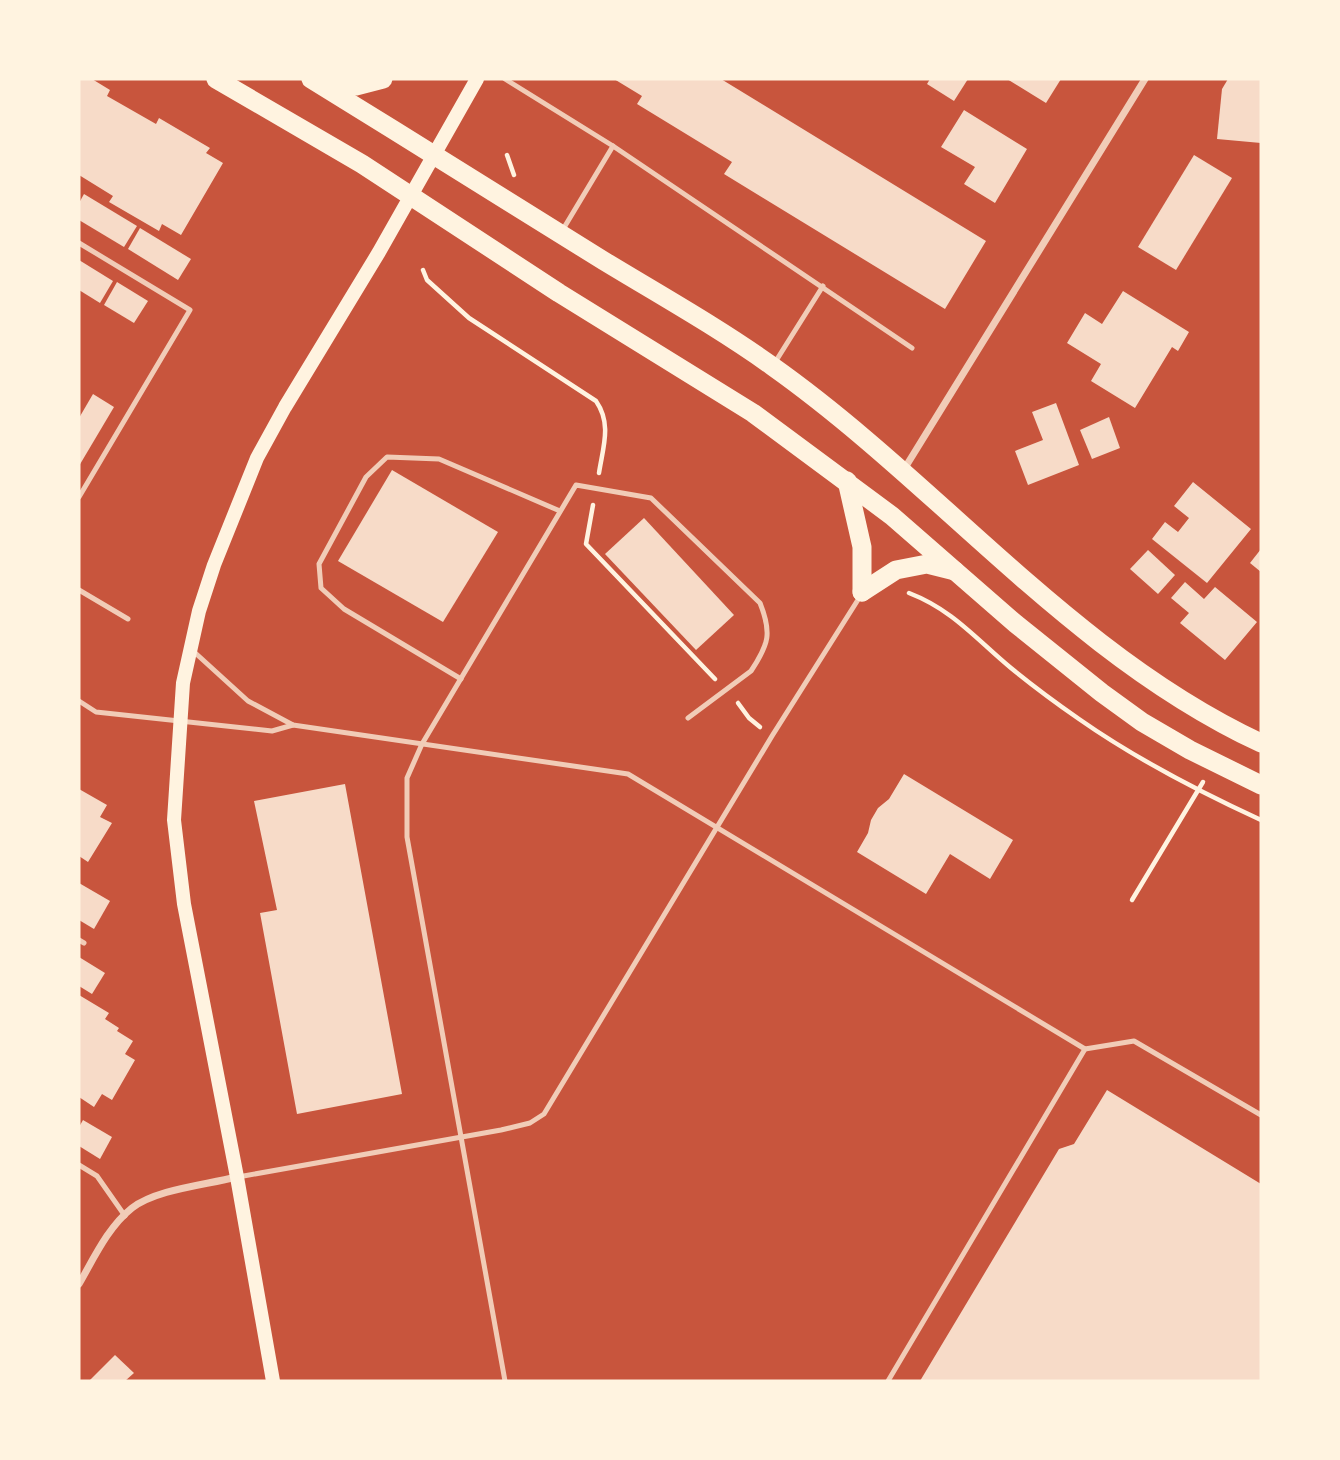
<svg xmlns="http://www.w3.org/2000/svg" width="1340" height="1460" font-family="'Noto Sans',sans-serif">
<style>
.building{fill:#f7dbc8}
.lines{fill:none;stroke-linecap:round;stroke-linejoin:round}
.path{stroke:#fff3e0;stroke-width:4.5}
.service{stroke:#f1ccb7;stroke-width:5}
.minor{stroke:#f1ccb7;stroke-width:7}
.secondary{stroke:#fff3e0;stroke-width:14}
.trunk{stroke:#fff3e0;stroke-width:19}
</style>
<rect width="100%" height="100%" fill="#c8553d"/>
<g class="building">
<polygon points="79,79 92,79 110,90 107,96 156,124 159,118 210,148 206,153 223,163 181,235 162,224 159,231 109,202 113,196 79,175"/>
<polygon points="614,79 721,79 986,241 945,309 724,174 732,162 637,104 642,96"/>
<polygon points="930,79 968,79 954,101 927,84"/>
<polygon points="1007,79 1061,79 1046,103"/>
<polygon points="1228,79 1261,79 1261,143 1217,139 1222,89"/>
<polygon points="964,110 1027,149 995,203 964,184 975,167 941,147"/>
<polygon points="1194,155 1232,178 1176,270 1138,247"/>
<polygon points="84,194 137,226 124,247 79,220 79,203"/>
<polygon points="140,228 191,259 178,280 128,249"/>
<polygon points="79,260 113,281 100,303 79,290"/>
<polygon points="117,282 148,301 134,323 104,305"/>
<polygon points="1123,291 1189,332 1178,351 1172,347 1135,408 1091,381 1101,364 1067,343 1085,313 1102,324"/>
<polygon points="93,394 114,407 79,466 79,418"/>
<polygon points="1056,403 1079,465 1028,485 1015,451 1043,440 1032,412"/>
<polygon points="1109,417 1120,448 1092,459 1080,430"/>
<polygon points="392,470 498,532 443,622 338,561"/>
<polygon points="1193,482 1251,529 1207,583 1152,539 1165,522 1178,532 1189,518 1174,506"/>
<polygon points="644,518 734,615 696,650 605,554"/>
<polygon points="1261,549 1261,572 1250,563"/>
<polygon points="1148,550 1175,575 1158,594 1130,569"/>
<polygon points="1185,582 1204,599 1215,587 1257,622 1225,660 1180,623 1189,613 1171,598"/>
<polygon points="904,774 1013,840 990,879 950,854 926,894 857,852 868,833 871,820 878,808 889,799"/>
<polygon points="345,784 402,1094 297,1114 260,913 277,910 254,801"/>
<polygon points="79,789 107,805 100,817 112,823 88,862 79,856"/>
<polygon points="79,883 110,901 94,929 79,920"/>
<polygon points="79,957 105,973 92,994 79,986"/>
<polygon points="79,995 109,1013 105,1019 119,1028 117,1031 133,1041 125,1054 135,1060 112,1100 102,1094 94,1107 79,1097"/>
<polygon points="1107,1090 1261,1184 1261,1381 920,1381 1059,1149 1074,1144"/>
<polygon points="83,1120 112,1137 100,1159 79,1146 79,1127"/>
<polygon points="115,1355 134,1373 125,1381 89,1381"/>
</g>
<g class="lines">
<g class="path">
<polyline points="507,155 514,175"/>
<path d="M423,270l4,10 42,38 127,83c16,23 7,46 3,72"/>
<polyline points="593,505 586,544 715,679"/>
<path d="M909,593c44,17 67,46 102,75 22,18 45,35 68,51 57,40 119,72 182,101"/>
<polyline points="738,703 749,718 760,727"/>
<polyline points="1132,900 1203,782"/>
</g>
<g class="service">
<polyline points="505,79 613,146"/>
<polyline points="562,231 613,146 912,348"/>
<polyline points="79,243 190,310 79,497"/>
<polyline points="774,364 823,286"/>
<polyline points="79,590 128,619"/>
<polyline points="192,650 248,701 293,725 628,774 1085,1049 888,1381"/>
<polyline points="461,679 344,609 321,588 319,564 366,477 387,457 439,459 560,511"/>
<polyline points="79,701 96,712 272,731 293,725"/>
<polyline points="79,940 84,943"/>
<polyline points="1085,1049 1134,1041 1261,1115"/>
<polyline points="79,1165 97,1176 125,1216"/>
<polyline points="238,1177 501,1130 530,1123 544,1114 772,736 861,595"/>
<path d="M505,1381l-98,-544v-59l15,-34 154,-259 75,13 109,105c12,30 9,41 -9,68l-63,47"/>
</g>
<g class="minor">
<polyline points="903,471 1145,79"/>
<path d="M79,1284c15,-26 29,-57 53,-76 25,-19 74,-23 104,-31"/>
</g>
<polyline class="secondary" points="273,1381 237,1177 184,904 174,820 183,683 199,611 214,565 257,458 285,407 379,252 477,79"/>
<g class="trunk">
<polyline points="216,79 362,164 559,293 753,413 892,516 1016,624 1102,693 1142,722 1190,750 1261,785"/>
<path d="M311,79c98,60 195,121 293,182 56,34 115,67 168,105 168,119 300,289 489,377"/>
<polyline points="323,83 356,86 383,79"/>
<polyline points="847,481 862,547 862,592"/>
<polyline points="862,592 896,570 927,564 955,571"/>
</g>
</g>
<rect width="1340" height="1460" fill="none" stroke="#fff3e0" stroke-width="161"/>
</svg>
